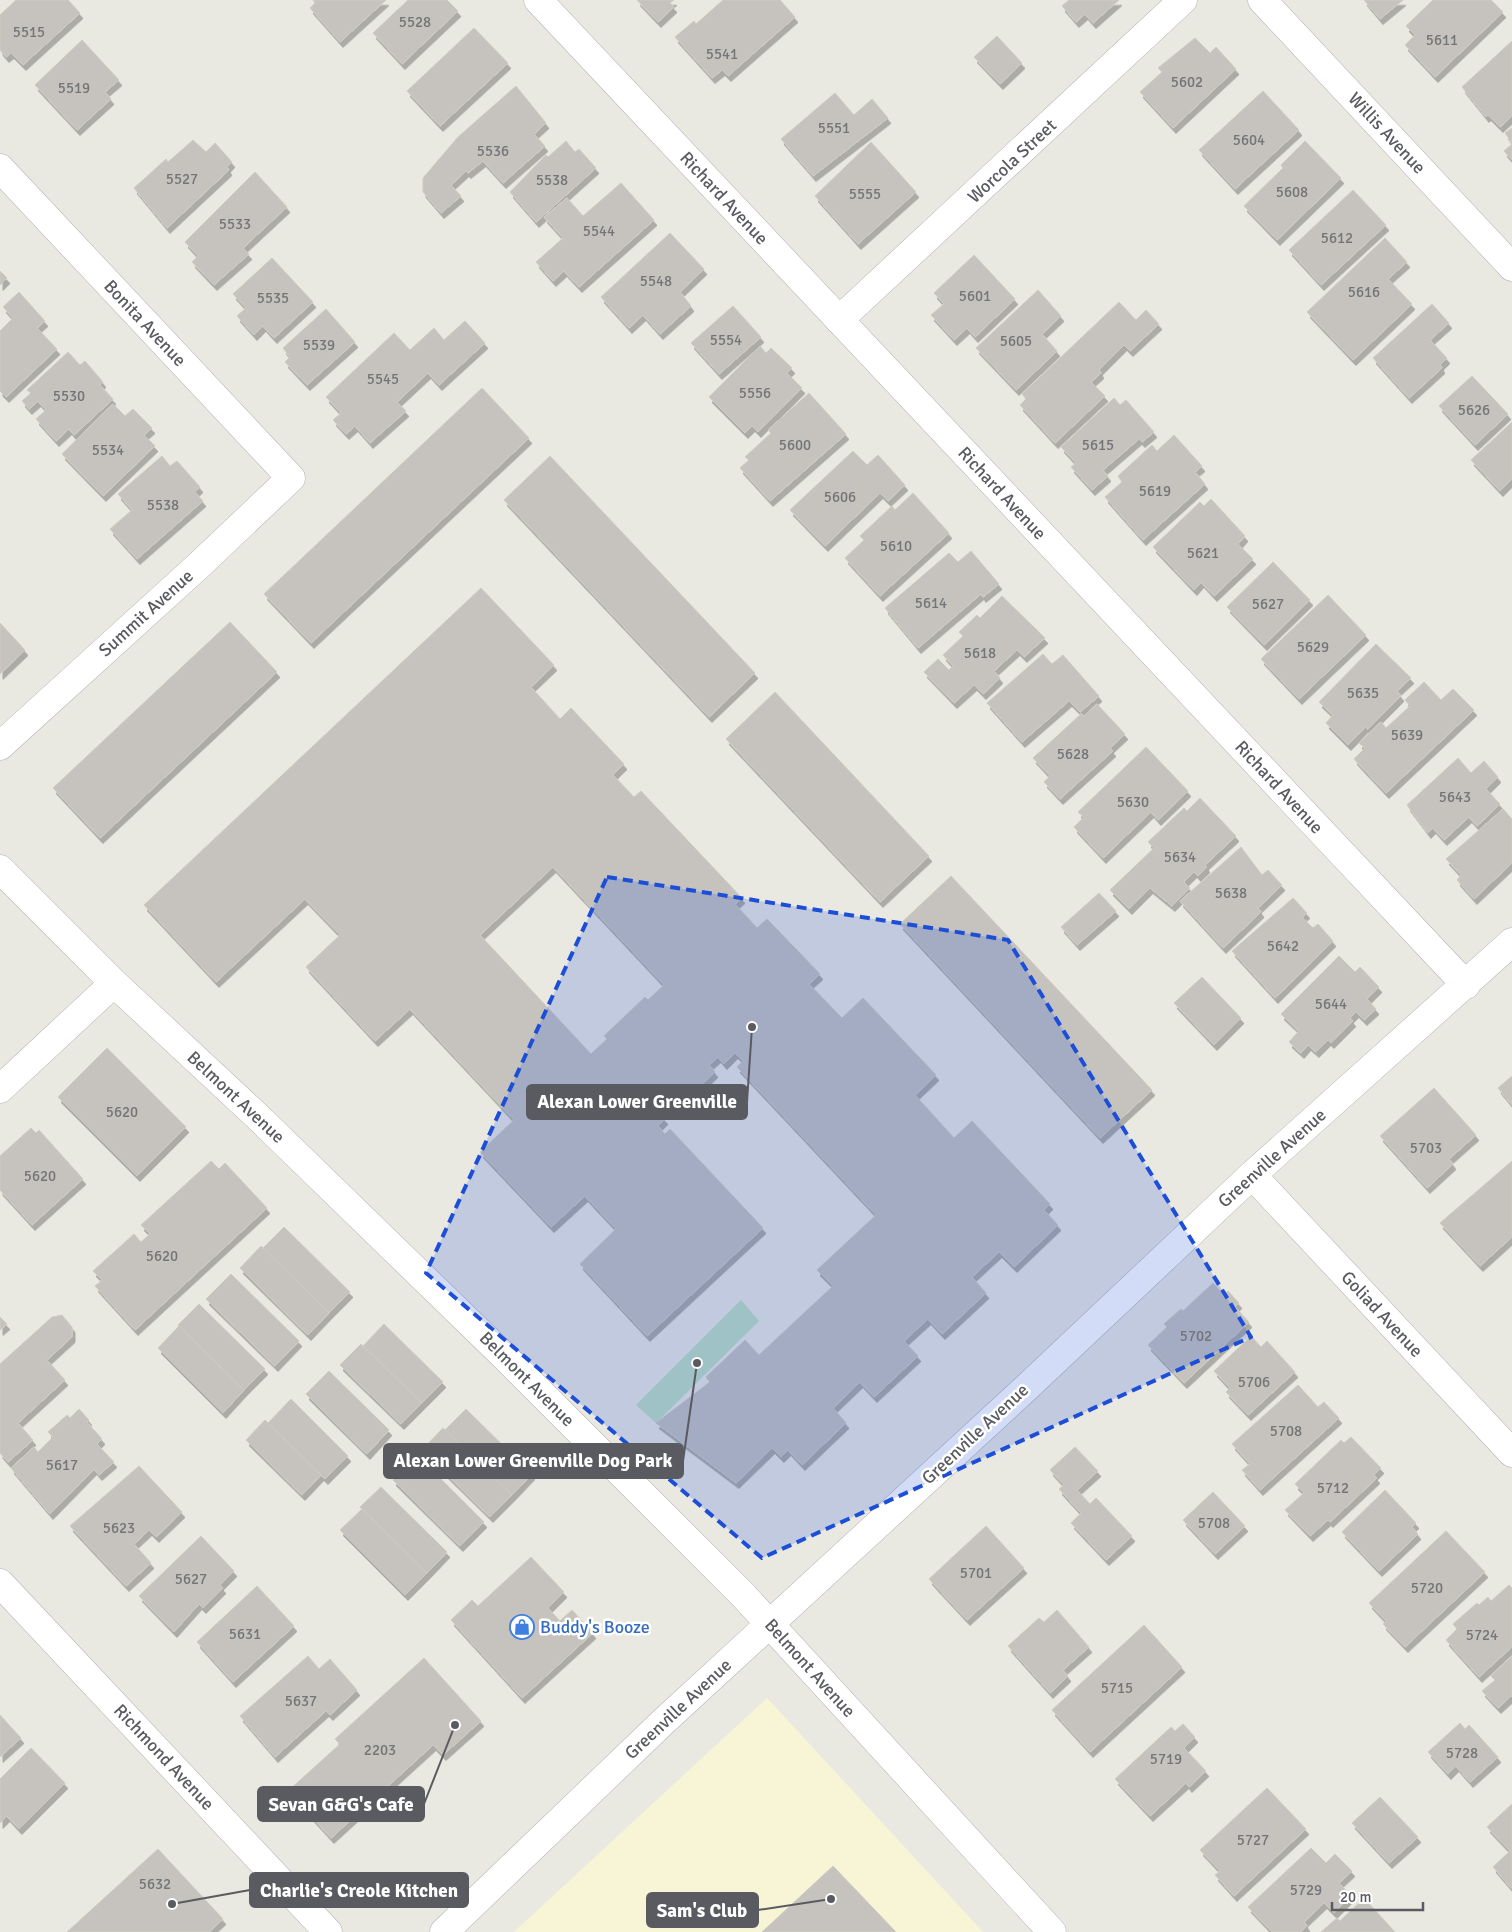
<svg xmlns="http://www.w3.org/2000/svg" width="1512" height="1932" font-family="Signika,sans-serif">
<style>
.commercial{fill:#f8f5d7}
.green{fill:#c0dfc4}
.building{fill:#c6c3be;stroke:#cecbc0;fill-rule:evenodd;filter:url(#shadow)}
.lines{fill:none;stroke-linecap:round;stroke-linejoin:round}
.minor-casing{stroke:#b1b2b7;stroke-width:29}
.secondary-casing{stroke:#b2b4ba;stroke-width:29}
.minor{stroke:#fff;stroke-width:28}
.secondary{stroke:#fff;stroke-width:28}
.marked{fill:#1d4ed8;fill-opacity:0.2;stroke:#1d4ed8;stroke-width:4;stroke-dasharray:10 6;stroke-linejoin:round}
.labels{text-anchor:middle;dominant-baseline:central;stroke-width:5;stroke-linejoin:round;paint-order:stroke}
.number-label{font-size:15px;fill:#747578}
.street-label{font-size:18px;fill:#595b60;stroke:#fff}
.shop-label{font-size:18px;fill:#366cbe;stroke:#fff;text-anchor:start}
.leader{fill:none;stroke:#595b60;stroke-width:2}
.callout-dot{fill:#595b60;stroke:#fff;stroke-width:2}
.callout{fill:#595b60;stroke:#595b60;stroke-width:2}
.callout-label{font-size:19px;text-anchor:middle;font-weight:bold;fill:#fff}
</style>
<defs>
<filter id="shadow"><feDropShadow dx="3" dy="5.5" stdDeviation="0" flood-color="#0004"/></filter>
</defs>
<rect width="100%" height="100%" fill="#eae9e1"/>
<polygon class="commercial" points="767,1698 983,1932 514,1932"/>
<polygon class="green" points="741,1300 759,1321 656,1423 636,1405"/>
<g class="building">
<polygon points="16,0 68,0 80,13 23,65 11,53 6,57 0,50 0,15"/>
<polygon points="313,0 386,0 340,42 310,8 315,3"/>
<polygon points="408,0 447,0 458,11 402,64 373,33"/>
<polygon points="637,0 674,0 670,3 674,7 658,22"/>
<polygon points="723,0 780,0 795,17 728,76 722,70 712,78 675,37 694,21 696,24"/>
<polygon points="1069,0 1119,0 1093,23 1085,14 1076,22 1062,6"/>
<polygon points="1364,0 1403,0 1380,19"/>
<polygon points="1433,0 1491,0 1503,12 1435,77 1405,45 1415,35 1406,26"/>
<polygon points="474,28 508,63 440,126 407,91"/>
<polygon points="997,36 1022,63 1000,84 974,57"/>
<polygon points="1195,38 1210,53 1216,47 1236,69 1173,128 1140,92 1162,72 1158,68"/>
<polygon points="82,40 119,80 105,92 111,99 77,130 35,85"/>
<polygon points="1512,41 1512,116 1500,127 1488,115 1486,117 1462,87"/>
<polygon points="516,86 546,123 534,134 545,146 503,183 483,161 468,173 466,171 451,185 461,196 441,213 423,192 423,178 458,137"/>
<polygon points="1263,91 1299,130 1235,189 1199,150"/>
<polygon points="835,93 854,115 872,99 888,118 813,176 781,139"/>
<polygon points="1512,128 1512,143 1505,133"/>
<polygon points="193,140 206,152 215,143 232,162 227,167 229,170 167,228 134,188 166,159 168,162"/>
<polygon points="566,141 575,152 579,149 596,168 536,222 510,192 546,155 548,157"/>
<polygon points="1305,141 1341,178 1277,240 1244,206 1283,168 1281,165"/>
<polygon points="871,142 916,192 858,244 815,196"/>
<polygon points="1512,144 1512,160 1504,151"/>
<polygon points="255,172 287,207 243,248 249,254 214,285 192,262 198,256 185,242"/>
<polygon points="621,183 654,220 579,287 564,271 553,281 536,262 563,238 544,217 567,198 583,216"/>
<polygon points="1353,190 1386,225 1321,285 1289,250"/>
<polygon points="670,233 704,269 680,292 691,306 660,334 643,315 629,328 601,297"/>
<polygon points="1385,238 1407,262 1388,279 1412,304 1353,360 1307,312"/>
<polygon points="974,255 1015,299 975,337 967,328 954,340 931,315 944,304 934,293"/>
<polygon points="272,258 313,302 274,338 263,326 254,335 237,316 246,308 233,294"/>
<polygon points="0,271 7,278 0,285"/>
<polygon points="1038,290 1061,316 1042,334 1057,351 1016,390 976,348"/>
<polygon points="19,292 45,321 37,328 57,349 6,397 0,391 0,331 13,318 3,307"/>
<polygon points="1119,302 1136,320 1146,310 1159,324 1130,351 1124,345 1099,370 1101,373 1091,382 1105,396 1055,443 1020,405 1026,399 1022,394"/>
<polygon points="1432,304 1449,323 1430,340 1447,358 1440,365 1442,368 1409,398 1373,358"/>
<polygon points="733,306 761,337 719,374 691,343"/>
<polygon points="326,309 355,342 307,385 285,362 290,357 283,348"/>
<polygon points="465,321 485,343 439,385 428,373 397,402 406,411 370,443 355,426 346,434 333,420 341,413 326,397 394,333 410,350 434,328 444,340"/>
<polygon points="760,346 766,353 771,348 792,368 787,373 802,388 758,432 752,426 745,433 709,397"/>
<polygon points="68,352 80,365 85,361 103,382 100,385 113,399 74,435 69,429 56,441 36,419 46,410 38,401 29,409 22,401 31,393 27,390"/>
<polygon points="1472,376 1508,414 1475,445 1439,406"/>
<polygon points="482,388 529,438 311,643 264,594"/>
<polygon points="809,393 846,434 770,501 740,468 749,460 745,457 771,433 768,430"/>
<polygon points="1114,398 1120,405 1126,400 1154,432 1142,442 1139,439 1103,470 1108,476 1092,490 1071,467 1076,463 1061,447"/>
<polygon points="113,404 125,416 133,409 152,428 144,435 155,446 103,496 62,454"/>
<polygon points="1512,422 1512,479 1500,491 1471,460"/>
<polygon points="1174,435 1202,466 1195,472 1205,484 1143,540 1105,497 1122,482 1118,476 1152,445 1157,451"/>
<polygon points="853,451 867,465 878,455 905,485 888,501 880,493 825,546 790,510"/>
<polygon points="162,456 170,466 177,461 200,487 195,492 203,501 137,559 110,529 132,510 118,494"/>
<polygon points="550,456 755,673 709,717 504,500"/>
<polygon points="913,493 949,533 880,596 845,558 864,540 860,536 892,506 895,510"/>
<polygon points="1211,499 1245,536 1238,544 1253,559 1214,596 1201,582 1194,590 1153,547 1200,502 1204,506"/>
<polygon points="971,551 999,584 983,597 981,594 918,648 885,608 949,553 958,562"/>
<polygon points="1273,562 1310,600 1264,645 1227,607"/>
<path d="M481,588l73,77 -23,22 29,32 11,-11 53,56 -11,11 21,22 7,-6 101,107 -7,6 22,24 10,-9 53,55 -11,10 33,34 21,-20 73,77 -21,20 39,43 18,-17 78,83 -6,6 14,15 -44,42 -15,-15 -27,25 14,16 -44,41 -14,-15 -24,22 14,15 -44,41 -14,-15 -27,26 13,15 -44,42 -14,-15 -7,7 -9,-9 -36,35 -80,-60 54,-41 -4,-5 39,-37 14,15 74,-69 -16,-16 59,-55 -139,-148 6,-6 -8,-8 -11,11 -6,-7 -9,8 6,7 -41,39 -6,-7 -9,9 6,6 -7,7 7,8 5,-5 93,99 -116,108 -67,-72 36,-35 -31,-33 -34,31 -71,-75 34,-32 -104,-111 -35,32 -69,-74 34,-32 -35,-36 -89,83 -72,-77zM553,867l111,118 -16,15 -3,-3 -41,39 3,3 -16,15 -111,-119z"/>
<polygon points="1328,595 1366,635 1299,699 1261,659"/>
<polygon points="1002,596 1045,638 1024,657 1017,650 994,671 1000,678 983,694 974,685 954,703 924,672 938,659 949,670 953,666 943,655 963,636 959,632 977,615 980,618"/>
<polygon points="230,622 277,672 100,838 53,788"/>
<polygon points="0,623 25,650 0,674"/>
<polygon points="1376,644 1411,678 1397,691 1401,696 1368,729 1365,727 1348,745 1326,723 1333,715 1319,702"/>
<polygon points="1043,654 1052,664 1063,655 1099,696 1080,712 1069,701 1022,742 987,703"/>
<polygon points="1424,682 1441,700 1453,689 1474,710 1386,793 1354,759 1365,748 1359,743 1381,722 1386,728 1410,706 1405,700"/>
<polygon points="775,692 929,856 880,902 726,739"/>
<polygon points="1097,704 1125,734 1110,748 1113,751 1060,799 1044,782 1050,776 1033,758 1081,714 1084,716"/>
<polygon points="1146,747 1188,791 1158,820 1151,812 1103,858 1074,827 1084,817 1078,812"/>
<polygon points="1458,758 1471,773 1484,761 1498,777 1486,789 1500,804 1477,826 1469,817 1444,840 1433,828 1428,833 1407,805"/>
<polygon points="1200,798 1236,836 1205,865 1207,867 1198,876 1194,872 1184,882 1190,888 1172,906 1150,888 1129,909 1110,890 1154,848 1148,842 1184,808 1187,811"/>
<polygon points="1503,809 1512,819 1512,863 1474,899 1457,880 1461,875 1446,859"/>
<polygon points="1241,847 1262,875 1268,870 1282,885 1258,908 1261,912 1223,948 1180,901"/>
<polygon points="951,876 1152,1090 1100,1138 900,924"/>
<polygon points="1099,893 1116,911 1077,945 1061,927"/>
<polygon points="1293,898 1307,913 1302,917 1313,928 1318,924 1333,941 1275,998 1232,951"/>
<polygon points="1339,956 1355,972 1360,967 1379,987 1367,999 1376,1009 1364,1020 1356,1012 1350,1018 1353,1021 1331,1043 1328,1040 1316,1052 1308,1045 1301,1053 1289,1042 1299,1031 1281,1014"/>
<polygon points="1202,977 1241,1018 1214,1045 1174,1003"/>
<polygon points="107,1048 186,1127 137,1176 58,1097"/>
<polygon points="1512,1076 1512,1105 1498,1088"/>
<polygon points="1434,1088 1476,1135 1449,1159 1453,1164 1427,1188 1380,1136"/>
<polygon points="31,1128 36,1133 39,1130 83,1179 32,1225 0,1190 0,1156"/>
<polygon points="211,1161 219,1169 225,1163 267,1208 135,1330 95,1286 102,1280 93,1271 134,1234 141,1242 150,1234 141,1225"/>
<polygon points="1512,1161 1512,1237 1480,1266 1440,1223"/>
<polygon points="284,1227 350,1292 329,1313 263,1248"/>
<polygon points="261,1246 329,1313 308,1335 240,1268"/>
<polygon points="231,1274 299,1341 275,1366 206,1299"/>
<polygon points="1213,1283 1224,1295 1228,1291 1239,1303 1235,1307 1249,1322 1184,1383 1148,1345 1167,1327 1164,1324 1181,1309 1183,1311"/>
<polygon points="199,1304 265,1369 244,1390 178,1325"/>
<polygon points="62,1315 72,1327 72,1337 47,1360 65,1380 18,1423 33,1440 8,1462 0,1453 0,1364 52,1317"/>
<polygon points="0,1317 7,1324 0,1330"/>
<polygon points="384,1324 443,1382 422,1403 363,1346"/>
<polygon points="179,1326 244,1390 223,1413 158,1348"/>
<polygon points="1251,1336 1261,1347 1267,1341 1295,1372 1248,1415 1226,1392 1230,1388 1214,1371"/>
<polygon points="361,1344 422,1403 401,1424 340,1365"/>
<polygon points="329,1371 389,1430 367,1454 306,1394"/>
<polygon points="1298,1385 1318,1407 1324,1402 1339,1418 1260,1490 1242,1470 1250,1464 1232,1444"/>
<polygon points="291,1399 348,1456 325,1479 268,1423"/>
<polygon points="79,1409 89,1420 87,1422 102,1439 97,1444 114,1462 99,1475 94,1469 50,1514 11,1468 34,1447 38,1452 53,1437 48,1432 67,1415 70,1418"/>
<polygon points="466,1409 532,1474 512,1495 445,1430"/>
<polygon points="265,1420 321,1475 302,1495 246,1440"/>
<polygon points="443,1428 512,1495 490,1517 422,1450"/>
<polygon points="1351,1437 1381,1468 1374,1475 1377,1478 1330,1522 1328,1520 1310,1536 1285,1510 1304,1493 1295,1484 1341,1440 1344,1443"/>
<polygon points="1075,1447 1098,1471 1077,1490 1090,1504 1096,1498 1132,1536 1106,1560 1071,1523 1081,1513 1059,1489 1064,1485 1050,1470"/>
<polygon points="417,1455 484,1522 460,1546 393,1480"/>
<polygon points="139,1466 182,1512 156,1537 149,1530 134,1544 151,1563 126,1586 70,1526"/>
<polygon points="381,1487 447,1552 427,1573 360,1507"/>
<polygon points="1385,1490 1416,1523 1412,1527 1418,1534 1379,1571 1342,1532"/>
<polygon points="1213,1492 1245,1526 1215,1554 1183,1520"/>
<polygon points="362,1509 427,1573 405,1595 340,1530"/>
<polygon points="986,1526 1024,1568 967,1620 929,1579"/>
<polygon points="1446,1531 1485,1572 1405,1647 1383,1624 1386,1621 1369,1603"/>
<polygon points="201,1536 234,1571 220,1585 223,1588 203,1608 199,1604 174,1632 139,1596"/>
<polygon points="531,1557 564,1592 548,1608 560,1621 572,1610 593,1633 522,1698 451,1620 472,1600 478,1606"/>
<polygon points="1509,1585 1512,1588 1512,1647 1479,1677 1446,1640 1457,1629 1453,1624 1477,1603 1479,1605 1488,1597 1491,1601"/>
<polygon points="257,1586 294,1626 233,1682 197,1642"/>
<polygon points="1057,1610 1089,1647 1063,1670 1068,1676 1050,1693 1008,1646 1039,1618 1044,1622"/>
<polygon points="1144,1625 1182,1667 1090,1752 1052,1710"/>
<polygon points="308,1656 319,1669 330,1659 357,1690 330,1715 326,1711 275,1757 240,1716"/>
<polygon points="1512,1656 1512,1697 1511,1696 1498,1708 1482,1691 1495,1680 1491,1676"/>
<polygon points="424,1658 481,1721 443,1755 433,1745 331,1838 288,1791 340,1744 335,1739"/>
<polygon points="0,1715 21,1738 0,1757"/>
<polygon points="1460,1723 1465,1729 1469,1725 1498,1757 1470,1782 1456,1766 1448,1774 1428,1752"/>
<polygon points="1183,1724 1195,1737 1184,1748 1206,1771 1189,1787 1186,1783 1150,1816 1115,1779 1171,1727 1175,1731"/>
<polygon points="31,1748 65,1783 19,1829 7,1816 0,1823 0,1779"/>
<polygon points="1267,1788 1306,1829 1234,1896 1215,1875 1220,1871 1200,1850"/>
<polygon points="1380,1797 1418,1837 1389,1863 1352,1823"/>
<polygon points="1512,1804 1512,1849 1510,1851 1487,1827"/>
<polygon points="1311,1848 1326,1863 1335,1854 1352,1871 1339,1883 1351,1896 1334,1913 1324,1903 1304,1922 1307,1926 1301,1932 1272,1932 1248,1907"/>
<polygon points="158,1849 223,1919 209,1932 67,1932"/>
<polygon points="1512,1849 1512,1889 1493,1867"/>
<polygon points="833,1866 896,1932 762,1932"/>
<polygon points="1364,1898 1395,1932 1321,1932 1337,1918 1340,1921"/>
</g>
<g class="lines">
<defs>
<g id="minor">
<polyline points="538,0 1466,985"/>
<polyline points="1262,0 1512,267"/>
<polyline points="0,168 291,478 197,567 0,746"/>
<polyline points="839,320 1183,0"/>
<polyline points="0,869 114,983 258,1117 502,1354 743,1595 1052,1932"/>
<polyline points="0,1089 114,983"/>
<polyline points="1252,1175 1512,1453"/>
<polyline points="0,1583 328,1932"/>
</g>
<polyline id="secondary" points="444,1932 663,1722 1025,1389 1252,1175 1512,942"/>
</defs>
<use href="#minor" class="minor-casing"/>
<use href="#secondary" class="secondary-casing"/>
<use href="#minor" class="minor"/>
<use href="#secondary" class="secondary"/>
</g>
<path class="marked" d="M607,877l401,63 243,397 -489,221 -336,-285z"/>
<defs>
<symbol id="shop-ring" viewBox="-11 -11 22 22"><circle r="9.5" fill="#fff" stroke="#3f7fe0" stroke-width="1.5"/><path d="M-5-2.5h2.3a2.7 3.5 0 0 1 5.4 0H5L5.5 6h-11ZM-1.5-2.5h3a1.5 2.3 0 0 0-3 0Z" fill="#3f7fe0"/></symbol>
</defs>
<g fill-rule="evenodd">
<use href="#shop-ring" x="508" y="1613" width="28" height="28"/>
</g>
<g class="labels">
<g class="number-label">
<text x="415" y="22">5528</text>
<text x="29" y="32">5515</text>
<text x="1442" y="40">5611</text>
<text x="722" y="54">5541</text>
<text x="1187" y="82">5602</text>
<text x="74" y="88">5519</text>
<text x="834" y="128">5551</text>
<text x="1249" y="140">5604</text>
<text x="493" y="151">5536</text>
<text x="182" y="179">5527</text>
<text x="552" y="180">5538</text>
<text x="1292" y="192">5608</text>
<text x="865" y="194">5555</text>
<text x="235" y="224">5533</text>
<text x="599" y="231">5544</text>
<text x="1337" y="238">5612</text>
<text x="656" y="281">5548</text>
<text x="1364" y="292">5616</text>
<text x="975" y="296">5601</text>
<text x="273" y="298">5535</text>
<text x="726" y="340">5554</text>
<text x="1016" y="341">5605</text>
<text x="319" y="345">5539</text>
<text x="383" y="379">5545</text>
<text x="755" y="393">5556</text>
<text x="69" y="396">5530</text>
<text x="1474" y="410">5626</text>
<text x="795" y="445">5600</text>
<text x="1098" y="445">5615</text>
<text x="108" y="450">5534</text>
<text x="1155" y="491">5619</text>
<text x="840" y="497">5606</text>
<text x="163" y="505">5538</text>
<text x="896" y="546">5610</text>
<text x="1203" y="553">5621</text>
<text x="931" y="603">5614</text>
<text x="1268" y="604">5627</text>
<text x="1313" y="647">5629</text>
<text x="980" y="653">5618</text>
<text x="1363" y="693">5635</text>
<text x="1407" y="735">5639</text>
<text x="1073" y="754">5628</text>
<text x="1455" y="797">5643</text>
<text x="1133" y="802">5630</text>
<text x="1180" y="857">5634</text>
<text x="1231" y="893">5638</text>
<text x="1283" y="946">5642</text>
<text x="1331" y="1004">5644</text>
<text x="122" y="1112">5620</text>
<text x="1426" y="1148">5703</text>
<text x="40" y="1176">5620</text>
<text x="162" y="1256">5620</text>
<text x="1196" y="1336">5702</text>
<text x="1254" y="1382">5706</text>
<text x="1286" y="1431">5708</text>
<text x="62" y="1465">5617</text>
<text x="1333" y="1488">5712</text>
<text x="1214" y="1523">5708</text>
<text x="119" y="1528">5623</text>
<text x="976" y="1573">5701</text>
<text x="191" y="1579">5627</text>
<text x="1427" y="1588">5720</text>
<text x="245" y="1634">5631</text>
<text x="1482" y="1635">5724</text>
<text x="1117" y="1688">5715</text>
<text x="301" y="1701">5637</text>
<text x="380" y="1750">2203</text>
<text x="1462" y="1753">5728</text>
<text x="1166" y="1759">5719</text>
<text x="1253" y="1840">5727</text>
<text x="155" y="1884">5632</text>
<text x="1306" y="1890">5729</text>
</g>
<g class="street-label">
<text transform="translate(1387 133) rotate(47)">Willis Avenue</text>
<text transform="translate(1012 161) rotate(-43)">Worcola Street</text>
<text transform="translate(724 198) rotate(47)">Richard Avenue</text>
<text transform="translate(145 323) rotate(47)">Bonita Avenue</text>
<text transform="translate(1002 493) rotate(47)">Richard Avenue</text>
<text transform="translate(146 613) rotate(-42)">Summit Avenue</text>
<text transform="translate(1279 787) rotate(47)">Richard Avenue</text>
<text transform="translate(236 1097) rotate(43)">Belmont Avenue</text>
<text transform="translate(1272 1158) rotate(-42)">Greenville Avenue</text>
<text transform="translate(1382 1314) rotate(47)">Goliad Avenue</text>
<text transform="translate(527 1379) rotate(45)">Belmont Avenue</text>
<text transform="translate(975 1434) rotate(-43)">Greenville Avenue</text>
<text transform="translate(810 1668) rotate(48)">Belmont Avenue</text>
<text transform="translate(678 1709) rotate(-43)">Greenville Avenue</text>
<text transform="translate(164 1757) rotate(47)">Richmond Avenue</text>
</g>
<g class="shop-label">
<text x="540" y="1627">Buddy's Booze</text>
</g>
</g>
<path class="leader" d="M752 1027L747 1102M697 1363L683 1461M455 1725L424 1804M172 1904L250 1890M831 1899L758 1910"/>
<g class="callout-dot">
<circle cx="752" cy="1027" r="5"/>
<circle cx="697" cy="1363" r="5"/>
<circle cx="455" cy="1725" r="5"/>
<circle cx="172" cy="1904" r="5"/>
<circle cx="831" cy="1899" r="5"/>
</g>
<g class="callout">
<rect x="527" y="1085" width="220" height="34" rx="5"/>
<rect x="384" y="1444" width="299" height="34" rx="5"/>
<rect x="258" y="1787" width="166" height="34" rx="5"/>
<rect x="250" y="1873" width="218" height="34" rx="5"/>
<rect x="647" y="1893" width="111" height="34" rx="5"/>
</g>
<g class="callout-label">
<text x="637" y="1108">Alexan Lower Greenville</text>
<text x="533" y="1467">Alexan Lower Greenville Dog Park</text>
<text x="341" y="1811">Sevan G&amp;G's Cafe</text>
<text x="359" y="1897">Charlie's Creole Kitchen</text>
<text x="702" y="1917">Sam's Club</text>
</g>
<path d="M1332 1902v8h91v-8" fill="none" stroke="#595b60" stroke-width="2.5"/>
<text x="1340" y="1902" font-size="15" fill="#595b60" stroke="#ffffff" stroke-width="4" paint-order="stroke">20 m</text>
</svg>
